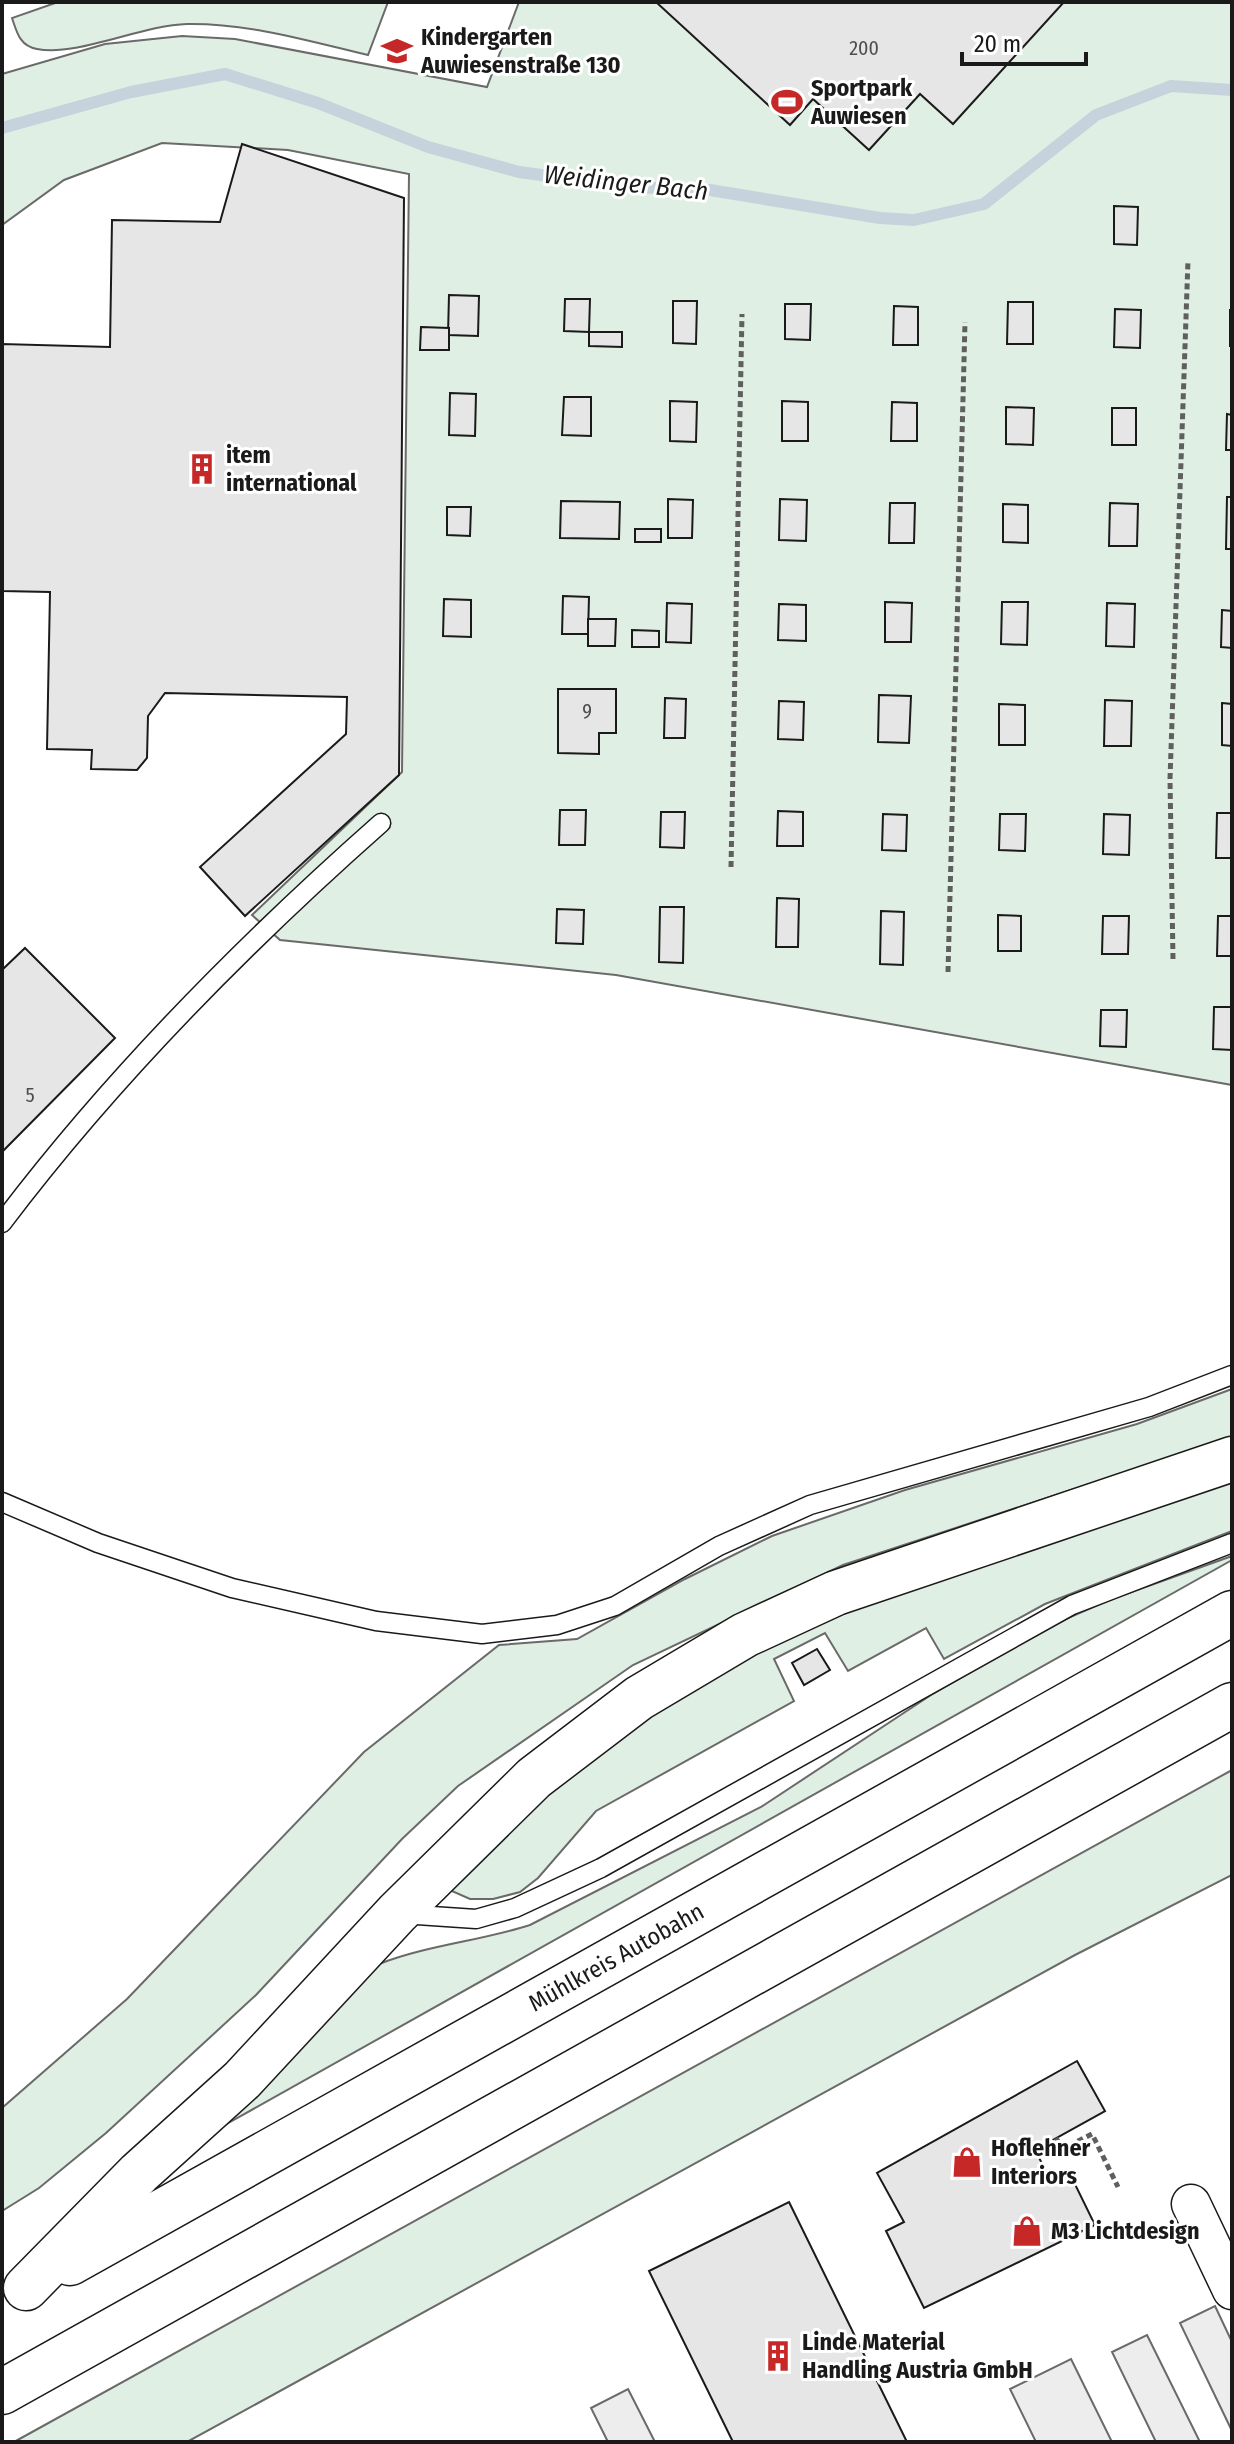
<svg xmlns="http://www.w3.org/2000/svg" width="1234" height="2444" font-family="'Fira Sans Condensed',sans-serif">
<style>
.green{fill:#e0efe3;stroke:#6a6a6a;stroke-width:2}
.parking{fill:#ededed;stroke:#6a6a6a;stroke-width:2}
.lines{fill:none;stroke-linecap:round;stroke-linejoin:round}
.stream{stroke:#c6d2dc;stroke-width:12}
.building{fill:#e6e6e6;stroke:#1a1a1a;stroke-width:2}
.lane-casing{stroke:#1a1a1a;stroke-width:21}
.street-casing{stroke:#1a1a1a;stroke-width:41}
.highway-casing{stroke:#1a1a1a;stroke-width:47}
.path{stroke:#5f5f5f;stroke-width:5;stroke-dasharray:6 4;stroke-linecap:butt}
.lane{stroke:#fff;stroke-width:18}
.street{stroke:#fff;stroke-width:38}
.highway{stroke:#fff;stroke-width:44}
.labels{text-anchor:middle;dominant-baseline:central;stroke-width:6;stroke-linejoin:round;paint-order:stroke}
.number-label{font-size:20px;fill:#4d4d4d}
.poi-label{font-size:24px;font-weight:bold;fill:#1a1a1a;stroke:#fff;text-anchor:start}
.street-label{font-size:24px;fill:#1a1a1a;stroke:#fff}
.water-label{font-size:26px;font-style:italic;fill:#1a1a1a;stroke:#fff}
</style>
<rect width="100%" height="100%" fill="#fff"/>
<g class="green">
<path d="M58,2h330l-20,53c-59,-14 -120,-32 -181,-31 -45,1 -110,33 -150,25 -17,-3 -20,-16 -25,-31z"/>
<polygon points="519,2 1232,2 1232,1085 616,975 280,940 252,915 402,772 409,174 288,150 162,143 64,180 2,225 2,74 105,44 182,36 235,39 487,87"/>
<polygon points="1232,1389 1232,1437 843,1565 633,1665 458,1786 402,1839 256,1995 106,2133 39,2188 2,2211 2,2108 127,1999 364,1752 499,1645 577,1639 685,1579 772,1536 905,1490 1137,1424"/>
<polygon points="1232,1478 1232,1531 1045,1604 944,1659 926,1628 848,1671 825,1633 774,1659 794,1701 596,1811 538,1878 520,1892 493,1899 470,1899 445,1888 597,1750 693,1686 803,1627"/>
<path d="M1232,1556v4l-1009,566 156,-162c49,-19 101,-23 151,-39l231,-118 170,-112 123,-71 58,-25z"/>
<polygon points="1232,1770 1232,1875 1075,1955 187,2442 14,2442"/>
</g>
<g class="parking">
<polygon points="1215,2306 1232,2342 1232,2431 1180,2323"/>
<polygon points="1147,2335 1200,2442 1156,2442 1112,2352"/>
<polygon points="1071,2359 1112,2442 1036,2442 1010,2389"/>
<polygon points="628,2389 655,2442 608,2442 591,2408"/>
</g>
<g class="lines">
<polyline class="stream" points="2,128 131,92 225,74 318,103 428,147 519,172 630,187 710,190 880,218 914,220 984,204 1096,115 1171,86 1232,90"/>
</g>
<g class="building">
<polygon points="656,2 1064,2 953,124 920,94 869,150 813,99 790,125"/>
<polygon points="242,144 404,198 399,775 245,916 200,867 346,734 347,697 165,693 148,716 147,758 137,770 91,769 92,750 47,749 50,592 2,591 2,344 110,347 112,220 220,222"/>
<polygon points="1114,206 1138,207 1137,245 1114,244"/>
<polygon points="449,295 479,296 478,336 448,335"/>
<polygon points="565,299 590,299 589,332 564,331"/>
<polygon points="673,301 697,301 696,344 673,343"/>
<polygon points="1008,302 1033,302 1033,344 1007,344"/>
<polygon points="785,304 811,304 810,340 785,339"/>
<polygon points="894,306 918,307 918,345 893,345"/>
<polygon points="1115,309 1141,310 1140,348 1114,347"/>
<rect x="1230" y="310" width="2" height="36"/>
<polygon points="421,327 449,328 449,350 420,350"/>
<polygon points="589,332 622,332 622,347 589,346"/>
<polygon points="450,393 476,394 475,436 449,435"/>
<polygon points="564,397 591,397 591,436 562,435"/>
<polygon points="670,401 697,402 696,442 670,441"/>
<polygon points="782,401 808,402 808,441 782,441"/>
<polygon points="892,402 917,403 917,441 891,441"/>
<polygon points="1006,407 1034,408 1033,445 1006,444"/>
<rect x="1112" y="408" width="24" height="37"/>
<polygon points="1227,414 1232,415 1232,450 1226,450"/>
<polygon points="1227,497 1232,497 1232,549 1226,549"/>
<polygon points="668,499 693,500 692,538 668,538"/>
<polygon points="780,499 807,500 806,541 779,540"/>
<polygon points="561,501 620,502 619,539 560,538"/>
<polygon points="890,503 915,503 914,543 889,543"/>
<polygon points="1110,503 1138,504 1137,546 1109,546"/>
<polygon points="1003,504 1028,505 1028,543 1003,542"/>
<polygon points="447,507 471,507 470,536 447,535"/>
<rect x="635" y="529" width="26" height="13"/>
<polygon points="563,596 589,597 588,634 562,634"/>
<polygon points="444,599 471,600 471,637 443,636"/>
<polygon points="885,602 912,603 911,642 885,642"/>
<polygon points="1002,602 1028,602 1027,645 1001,644"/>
<polygon points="667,603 692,604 691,643 666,642"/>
<polygon points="1107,603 1135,604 1134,647 1106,646"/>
<polygon points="779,604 806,605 806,641 778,640"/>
<polygon points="1222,610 1232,611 1232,648 1221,647"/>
<polygon points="588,619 616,619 615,646 588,646"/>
<polygon points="632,630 659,631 659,647 632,647"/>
<polygon points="558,689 616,689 616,733 599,733 599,754 558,753"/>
<polygon points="879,695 911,696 909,743 878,742"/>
<polygon points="665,698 686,699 685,738 664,738"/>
<polygon points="1105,700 1132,701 1131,746 1104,746"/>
<polygon points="779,701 804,702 803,740 778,739"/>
<polygon points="1222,703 1232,704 1232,746 1222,745"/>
<polygon points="999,704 1025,705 1025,745 999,745"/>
<polygon points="560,810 586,810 585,845 559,845"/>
<polygon points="778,811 803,812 803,846 777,846"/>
<polygon points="661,812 685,812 684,848 660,847"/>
<polygon points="1217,813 1232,813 1232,858 1216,858"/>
<polygon points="883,814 907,815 906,851 882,850"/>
<polygon points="1000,814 1026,814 1025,851 999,850"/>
<polygon points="1104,814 1130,815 1129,855 1103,854"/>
<polygon points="777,898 799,899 798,947 776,947"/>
<polygon points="660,907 684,907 683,963 659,962"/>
<polygon points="557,909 584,910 583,944 556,943"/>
<polygon points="881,911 904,912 903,965 880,964"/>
<polygon points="998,915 1021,916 1021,951 998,951"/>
<polygon points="1103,916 1129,916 1128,954 1102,954"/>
<polygon points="1218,916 1232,916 1232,956 1217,956"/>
<polygon points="25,948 115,1038 2,1152 2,970"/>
<polygon points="1214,1007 1232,1007 1232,1050 1213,1049"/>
<polygon points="1101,1010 1127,1010 1126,1047 1100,1046"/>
<polygon points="817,1649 830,1670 804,1685 792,1663"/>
<polygon points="1077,2061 1105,2111 1035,2150 1052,2183 1070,2174 1095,2225 924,2308 886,2231 904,2222 877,2173"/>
<polygon points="789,2202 907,2442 733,2442 649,2271"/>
</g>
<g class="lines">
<defs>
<g id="lane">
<path d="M2,1223c111,-147 241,-278 379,-400"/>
<polyline points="2,1502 98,1543 232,1588 376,1621 482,1634 557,1625 615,1606 719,1546 810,1505 1149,1407 1232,1375"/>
<polyline points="402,1914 476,1919 515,1908 601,1868 1072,1605 1232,1543"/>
</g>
<polyline id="street" points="1191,2204 1232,2290"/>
<g id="highway">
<path id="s1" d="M70,2263l1162,-650"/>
<polyline points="26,2288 139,2173 242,2080 397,1913 534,1778 639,1698 745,1635 836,1593 1232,1459"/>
<polyline points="2,2392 1232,1705"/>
</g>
</defs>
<use href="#lane" class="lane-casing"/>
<use href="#street" class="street-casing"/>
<use href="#highway" class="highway-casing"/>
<g class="path">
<polyline points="731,867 742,314"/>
<polyline points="1173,959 1170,779 1188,260"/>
<polyline points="948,972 965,322"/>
<polyline points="1056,2138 1062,2149 1092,2134 1118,2187"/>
</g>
<use href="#lane" class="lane"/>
<use href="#street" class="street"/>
<use href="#highway" class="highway"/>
</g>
<defs>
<symbol id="school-bare" viewBox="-9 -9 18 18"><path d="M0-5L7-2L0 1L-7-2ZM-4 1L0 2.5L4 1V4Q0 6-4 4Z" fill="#c62828" stroke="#fff" stroke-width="2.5" paint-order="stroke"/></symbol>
<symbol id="stadium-bare" viewBox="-9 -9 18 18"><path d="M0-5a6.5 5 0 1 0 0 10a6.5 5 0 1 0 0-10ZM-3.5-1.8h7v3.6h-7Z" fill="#c62828" stroke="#fff" stroke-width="2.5" paint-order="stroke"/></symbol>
<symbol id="building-bare" viewBox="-9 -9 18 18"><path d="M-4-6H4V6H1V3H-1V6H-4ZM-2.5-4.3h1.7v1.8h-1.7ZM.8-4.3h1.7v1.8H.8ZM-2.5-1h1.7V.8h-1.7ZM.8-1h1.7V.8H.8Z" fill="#c62828" stroke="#fff" stroke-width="2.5" paint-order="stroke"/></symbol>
<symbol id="shop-bare" viewBox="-9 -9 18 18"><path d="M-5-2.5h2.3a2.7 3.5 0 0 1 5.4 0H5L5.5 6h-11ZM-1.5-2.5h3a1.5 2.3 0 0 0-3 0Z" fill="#c62828" stroke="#fff" stroke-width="2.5" paint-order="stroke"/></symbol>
</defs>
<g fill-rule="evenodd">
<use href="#school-bare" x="375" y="29" width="44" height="44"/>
<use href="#stadium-bare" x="765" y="80" width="44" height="44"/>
<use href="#building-bare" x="180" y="447" width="44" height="44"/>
<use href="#shop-bare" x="945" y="2140" width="44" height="44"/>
<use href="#shop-bare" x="1005" y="2209" width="44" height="44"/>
<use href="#building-bare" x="756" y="2334" width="44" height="44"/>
</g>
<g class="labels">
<g class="number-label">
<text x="864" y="48">200</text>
<text x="587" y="711">9</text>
<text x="30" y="1095">5</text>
</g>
<g class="poi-label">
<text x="421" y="37">Kindergarten<tspan x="421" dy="28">Auwiesenstraße 130</tspan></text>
<text x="811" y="88">Sportpark<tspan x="811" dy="28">Auwiesen</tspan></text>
<text x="226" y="455">item<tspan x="226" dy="28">international</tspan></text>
<text x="991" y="2148">Hoflehner<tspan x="991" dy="28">Interiors</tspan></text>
<text x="1051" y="2231">M3 Lichtdesign</text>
<text x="802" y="2342">Linde Material<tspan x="802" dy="28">Handling Austria GmbH</tspan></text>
</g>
<g class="street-label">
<text stroke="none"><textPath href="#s1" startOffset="626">Mühlkreis Autobahn</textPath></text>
</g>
<g class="water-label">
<text transform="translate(626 183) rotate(6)">Weidinger Bach</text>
</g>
</g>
<rect width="1234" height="2444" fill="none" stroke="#1a1a1a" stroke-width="8"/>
<path d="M962 52v12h124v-12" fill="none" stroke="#1a1a1a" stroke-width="4"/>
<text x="974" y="52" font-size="24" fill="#1a1a1a" stroke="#ffffff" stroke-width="6" paint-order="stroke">20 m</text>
</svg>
